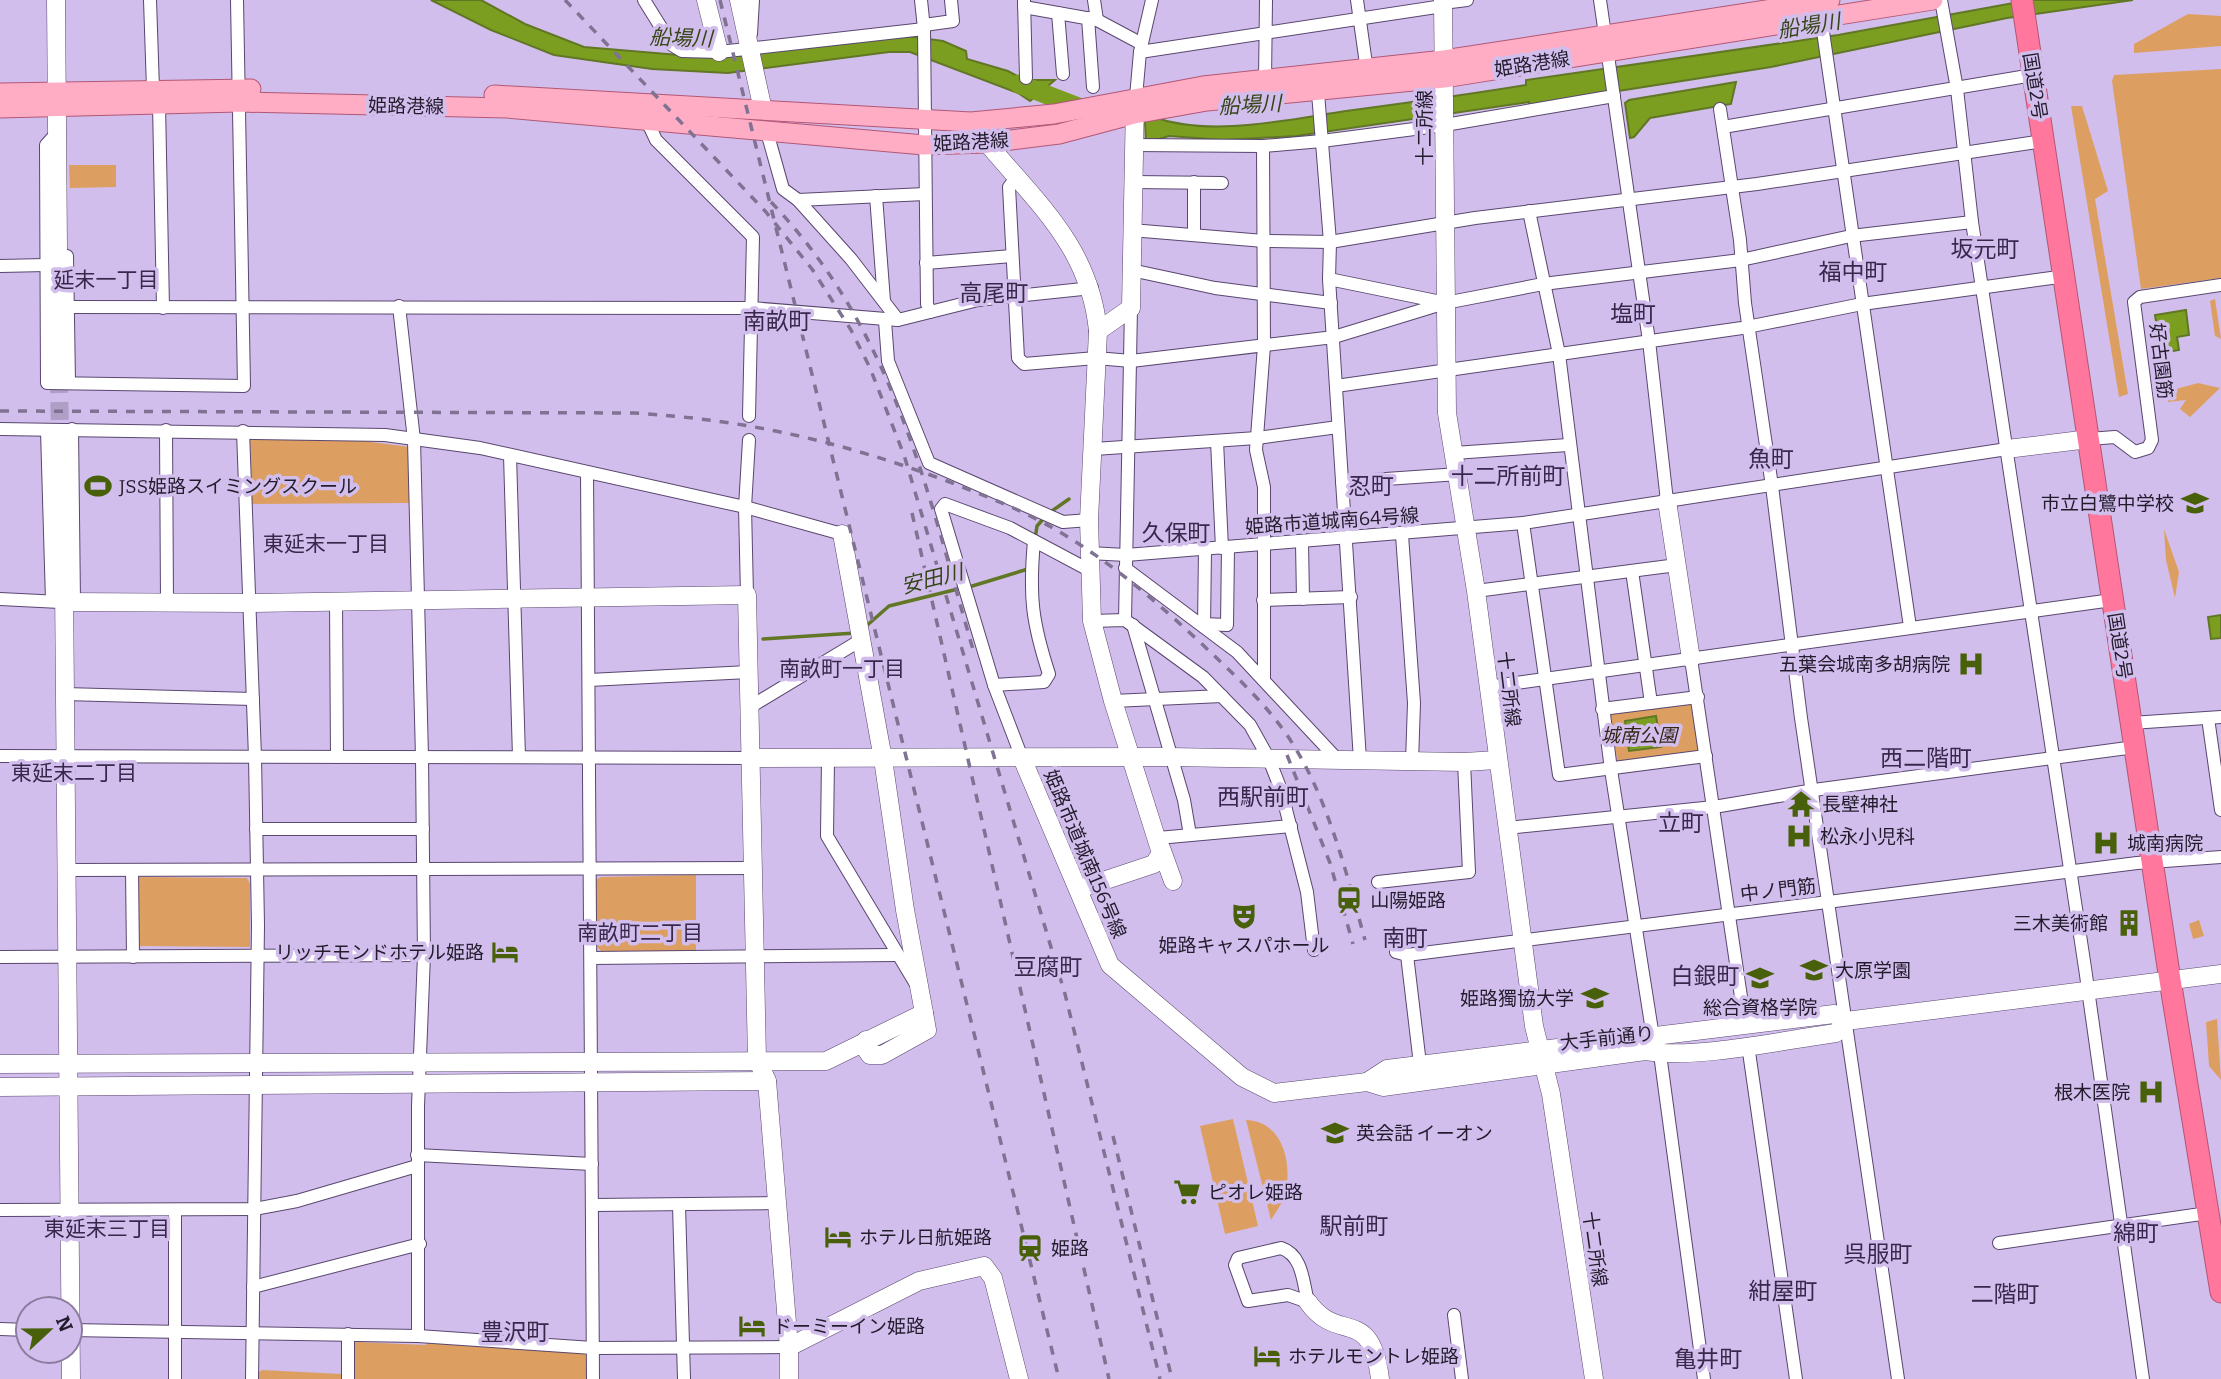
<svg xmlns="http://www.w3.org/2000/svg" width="2221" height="1379" font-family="Bitter,'Noto Sans JP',serif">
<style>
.green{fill:#dd9f61}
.water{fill:#7b9e21;stroke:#617725;stroke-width:2}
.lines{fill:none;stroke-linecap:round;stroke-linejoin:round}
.stream{stroke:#617725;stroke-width:3.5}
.river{stroke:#7b9e21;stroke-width:19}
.secondary-tunnel{stroke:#af9ec6;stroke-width:18;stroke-dasharray:18 9;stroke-linecap:butt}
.street-casing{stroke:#59476f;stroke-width:14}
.secondary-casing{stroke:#59476f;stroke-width:19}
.primary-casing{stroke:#b25776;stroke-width:21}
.highway-casing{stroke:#b25776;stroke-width:23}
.street{stroke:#fff;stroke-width:12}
.secondary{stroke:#fff;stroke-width:18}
.primary{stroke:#ffadc4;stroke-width:19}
.highway{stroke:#ff779d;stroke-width:21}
.rail{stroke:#7f7292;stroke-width:3.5;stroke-dasharray:9 9;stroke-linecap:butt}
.labels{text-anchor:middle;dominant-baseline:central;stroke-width:7;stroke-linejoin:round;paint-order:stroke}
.street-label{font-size:19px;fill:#231c2d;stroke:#d2beec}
.poi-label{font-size:19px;fill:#231c2d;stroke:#d2beec;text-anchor:start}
.park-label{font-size:19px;font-style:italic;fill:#352515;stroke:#d2beec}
.water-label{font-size:21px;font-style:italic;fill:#364516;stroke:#d2beec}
.neighbourhood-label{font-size:21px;fill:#39274c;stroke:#d2beec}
.quarter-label{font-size:23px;fill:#39274c;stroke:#d2beec}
</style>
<rect width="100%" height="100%" fill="#d2beec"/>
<g class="green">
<polygon points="2188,14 2221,16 2221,46 2134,53 2134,44"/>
<polygon points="2221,69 2221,278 2141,289 2112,81 2114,75"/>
<polygon points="2071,106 2082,106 2108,191 2095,199 2128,394 2119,397"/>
<polygon points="69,165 116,165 116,187 70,188"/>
<polygon points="2215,299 2221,339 2215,336 2210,301"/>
<polygon points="2198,383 2220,388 2190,417 2180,409 2186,400 2168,402 2165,392"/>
<polygon points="255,435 348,439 410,447 409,503 252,504 250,440"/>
<polygon points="2164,529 2179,572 2175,598 2166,560"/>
<polygon points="1694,702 1700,752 1618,764 1609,712"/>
<polygon points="696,875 696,951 601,951 597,947 595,880 601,877"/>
<polygon points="139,877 247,878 250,884 250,947 139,946"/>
<polygon points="2199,920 2204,936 2193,939 2189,924"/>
<polygon points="2217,1019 2221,1080 2209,1066 2206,1022"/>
<polygon points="1233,1119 1258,1226 1225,1234 1200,1126"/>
<path d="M1246,1120c35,1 46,39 40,71 -2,10 -10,21 -15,29z"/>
<polygon points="356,1342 426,1345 427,1342 581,1351 586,1356 586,1379 352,1379 352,1344"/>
<polygon points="262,1370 342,1374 346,1379 259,1379 259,1372"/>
</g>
<g class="water">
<polygon points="431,0 481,0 525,24 584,47 679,55 899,35 943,41 966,51 967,59 1008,71 1025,80 1055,80 1030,101 1018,93 910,52 889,52 728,73 652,69 554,55 491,30"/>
<path d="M2030,0h103l-126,18 -236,49 -242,38v-3l-233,34 -73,4 -54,-4 -23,7 -1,-21 6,-6c57,22 135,4 195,-5 60,-8 120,-16 180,-26v-5l312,-45z"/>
<polygon points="1736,82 1731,104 1650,118 1634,137 1630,138 1625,103 1629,100"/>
<polygon points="2186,310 2189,335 2177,337 2179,350 2161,353 2155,315"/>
<polygon points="2221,615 2221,638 2211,639 2208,617"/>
<polygon points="1656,716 1661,747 1629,751 1625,721"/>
</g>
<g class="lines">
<g class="stream">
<polyline points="1049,513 1069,499"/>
<polyline points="1035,539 1037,526 1044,518"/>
<polyline points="969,587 1028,569"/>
<polyline points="864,628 889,606 962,588"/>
<polyline points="763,639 855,633"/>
</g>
<polyline class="river" points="1019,84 1089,111"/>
<polyline class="secondary-tunnel" points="59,375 60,441"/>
<defs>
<g id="street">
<polyline points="150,0 153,89"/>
<polyline points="644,0 672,45 682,51 719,52 924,29"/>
<polyline points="921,0 924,29 927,304 930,312"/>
<polyline points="1024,0 1026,78"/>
<polyline points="1094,0 1097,20"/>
<polyline points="1357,0 1367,71"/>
<polyline points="1600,0 1649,341 1667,501"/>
<polyline points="1941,0 1957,89 1972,222 2085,968 2143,1379"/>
<polyline points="1443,3 1467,0"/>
<polyline points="1024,7 1097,20 1142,44"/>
<polyline points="1820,11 1910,627"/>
<polyline points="1058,13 1063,74"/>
<polyline points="1088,18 1093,87"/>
<polyline points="924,25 953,21 951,0"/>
<polyline points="751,34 753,0"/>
<polyline points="1140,52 1443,6"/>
<polyline points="1265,80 1266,0"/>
<polyline points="1318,93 1330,242 1329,279 1360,760"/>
<polyline points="1136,97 1140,52 1152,0"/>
<polyline points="159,104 163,308"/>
<polyline points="1720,109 1740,240 1745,303 1772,486 1801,718 1898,1379"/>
<polyline points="647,121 656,140 753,237 749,416"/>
<polyline points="1723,127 2033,75"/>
<polyline points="767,132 783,189 798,200 851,259 898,320 978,300 1092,288"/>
<polyline points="59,139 55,135 46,145 47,383 244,386 237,0"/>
<polyline points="1134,145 1263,146 1322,141 1445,125 1614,96"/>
<polyline points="1263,146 1264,346 1256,450 1264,487 1264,680"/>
<polyline points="1016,178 1009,187 1018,358 1024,364 1096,358 1131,361 1334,337 1445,303 1543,284 1741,260 1851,236 1972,222"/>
<polyline points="1133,182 1222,183"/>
<polyline points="876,196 884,301"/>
<polyline points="798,200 925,194"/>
<polyline points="1529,211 1559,354 1611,770 1653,1037"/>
<polyline points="1131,230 1264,241 1330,242 1475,218 1757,184 2043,141"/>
<polyline points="1194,235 1194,182"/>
<polyline points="67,256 69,383"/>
<polyline points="926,263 1012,256"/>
<polyline points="0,266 46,265"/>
<polyline points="1131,270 1215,288 1331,303"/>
<polyline points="1329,279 1441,302"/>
<polyline points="399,306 414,440 422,757 424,955 418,1106 418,1336"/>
<polyline points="68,307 751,308 898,320"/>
<polyline points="885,321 888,361 929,463 1063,522 1089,520"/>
<polyline points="1336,386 1742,328 1862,304 2066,276"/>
<polyline points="0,429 385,435 480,448 745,507 842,534"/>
<polyline points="72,429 74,602"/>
<polyline points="47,430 52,601"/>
<polyline points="166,430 167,602"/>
<polyline points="243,431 255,757 258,925 252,1379"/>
<polyline points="2089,439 2115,437 2135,452 2148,448 2152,440 2134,302 2140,297 2221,285"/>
<polyline points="1217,441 1222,548"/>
<polyline points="1094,449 1257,438 1338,427"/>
<polyline points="1454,453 1568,445"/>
<polyline points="510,455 519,757"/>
<polyline points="587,472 593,1379"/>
<polyline points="1342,482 1459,474"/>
<polyline points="1523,523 1559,775 1706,756"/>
<polyline points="1402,535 1414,703 1412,762"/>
<polyline points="1302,543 1303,599"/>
<polyline points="1089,553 1126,555 1523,523 2007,449"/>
<polyline points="1125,568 1237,652 1337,759"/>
<polyline points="1632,571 1651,703"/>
<polyline points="1476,591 1677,565"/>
<polyline points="747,595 745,507 749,440"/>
<polyline points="0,599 60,602"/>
<polyline points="1263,600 1351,597"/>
<polyline points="336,601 337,757"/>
<polyline points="1125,620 1131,308"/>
<polyline points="1092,621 1125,620 1203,677 1250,725 1269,759 1281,790 1307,892 1314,950"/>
<polyline points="1203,624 1227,625 1228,548"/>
<polyline points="1133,625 1184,800 1190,835"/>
<polyline points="1204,627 1205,549"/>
<polyline points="1691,659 1745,1024"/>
<polyline points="589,680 749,672"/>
<path d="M994,685l50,-3 5,-8c-17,-52 -20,-78 -15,-133"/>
<polyline points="1487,687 2112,600"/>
<polyline points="64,694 253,699"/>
<polyline points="1113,701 1222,696"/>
<polyline points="750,707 861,640"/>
<polyline points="1602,709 1698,697"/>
<polyline points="2208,718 2221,810"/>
<polyline points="2131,723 2221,717"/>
<polyline points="0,756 752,758"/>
<polyline points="1022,758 994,685 941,509 945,504 1010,528 1089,570"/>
<polyline points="828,759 827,836 917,986"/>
<polyline points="1507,828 1714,807 1814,790 2135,747"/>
<polyline points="256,829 423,829"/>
<polyline points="1158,838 1291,826"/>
<polyline points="66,870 754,868"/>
<polyline points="132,870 133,957"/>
<polyline points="1378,882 1469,872 1464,762"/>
<polyline points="1396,952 1407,955 1420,1064"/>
<polyline points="1407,955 2137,863 2221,857"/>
<polyline points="0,957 424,955"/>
<polyline points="591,958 896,955"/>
<polyline points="1748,1045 1796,1379"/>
<polyline points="1660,1054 1704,1379"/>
<polyline points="417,1155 592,1164"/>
<polyline points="593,1205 777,1203"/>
<polyline points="679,1205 684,1379"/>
<polyline points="0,1210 254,1209 297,1201 417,1166"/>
<polyline points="1999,1243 2208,1213"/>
<path d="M1281,1248c22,7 22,35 27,54l-20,-7 -40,6 -13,-36 3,-7z"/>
<polyline points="253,1287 420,1244"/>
<polyline points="1454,1315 1462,1379"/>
<polyline points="0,1329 28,1330"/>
<polyline points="70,1330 418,1336 593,1348 789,1347"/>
<polyline points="348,1334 348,1379"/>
<polyline points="175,1379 175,1210"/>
</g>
<g id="secondary">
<polyline points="56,0 59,375"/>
<polyline points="706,0 719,52"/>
<polyline points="739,0 763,110"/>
<polyline points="1443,0 1447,413 1476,591 1534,1026 1551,1094 1594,1379"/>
<path d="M987,143c51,61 103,105 111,188l-9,189 3,101 21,80 48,152 -7,11 -75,25"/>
<polyline points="1098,331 1131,308 1135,103"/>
<polyline points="60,441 64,585 71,1379"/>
<polyline points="2007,449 2089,439"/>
<polyline points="1667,501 1691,659"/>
<polyline points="842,534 883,759 905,910 924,1013"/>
<polyline points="64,602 248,603 747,595 757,1059 767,1081 789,1347 789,1379"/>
<polyline points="752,758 1170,757 1464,762 1497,760"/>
<path d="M1022,758l88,207 132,112 32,16 93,-11 16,5 262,-36c49,9 139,-11 191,-18l10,-12"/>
<polyline points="1161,848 1173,881"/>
<polyline points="0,1064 826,1061 924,1013 927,1030 882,1055 870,1055 865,1048 866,1040"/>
<polyline points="1367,1082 1387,1069 1834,1014 1846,1021 2221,974"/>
<polyline points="0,1087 767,1081"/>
<path d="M1308,1302c30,43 63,2 72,77"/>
<polyline points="789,1347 919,1281 984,1266 993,1278 1019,1379"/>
</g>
<g id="primary">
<polyline points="0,93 251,89"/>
<polyline points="494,95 971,122 1054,114 1203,86 1444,60 1830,0"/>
<polyline points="0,108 239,102 507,108 924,145 987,143 1059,134 1134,114 1207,101 1444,78 1933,0"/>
</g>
<polyline id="highway" points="2022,0 2170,980 2221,1292"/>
</defs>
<use href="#street" class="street-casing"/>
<use href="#secondary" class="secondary-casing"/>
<use href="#primary" class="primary-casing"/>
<use href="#highway" class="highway-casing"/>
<use href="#street" class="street"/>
<use href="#secondary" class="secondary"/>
<use href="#primary" class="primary"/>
<use href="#highway" class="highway"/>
<g class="rail">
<polyline points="565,0 766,212 812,269 851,330 870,368 904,455 1065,994 1160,1379"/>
<polyline points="720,0 1059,1379"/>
<path d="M771,202c123,129 155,285 203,451"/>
<path d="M0,411l634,2c114,7 205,28 313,68 38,15 76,29 111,50 53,31 100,72 145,114 30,29 62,57 86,93 39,59 57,134 76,202"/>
<polyline points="912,513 1109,1379"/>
<polyline points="1287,755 1330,863 1353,944"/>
<polyline points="1113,1136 1172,1379"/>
</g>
</g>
<defs>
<symbol id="stadium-bare" viewBox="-9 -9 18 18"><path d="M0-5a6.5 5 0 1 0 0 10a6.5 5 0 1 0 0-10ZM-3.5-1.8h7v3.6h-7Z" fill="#49600b" stroke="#d2beec" stroke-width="2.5" paint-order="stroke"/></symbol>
<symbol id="school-bare" viewBox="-9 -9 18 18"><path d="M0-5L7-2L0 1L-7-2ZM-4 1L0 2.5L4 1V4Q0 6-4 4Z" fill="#49600b" stroke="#d2beec" stroke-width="2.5" paint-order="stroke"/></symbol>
<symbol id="hospital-bare" viewBox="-9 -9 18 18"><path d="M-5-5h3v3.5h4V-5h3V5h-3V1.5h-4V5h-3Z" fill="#49600b" stroke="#d2beec" stroke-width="2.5" paint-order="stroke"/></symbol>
<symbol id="temple-bare" viewBox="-9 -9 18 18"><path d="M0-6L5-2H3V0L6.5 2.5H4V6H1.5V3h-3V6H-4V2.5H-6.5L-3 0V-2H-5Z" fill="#49600b" stroke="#d2beec" stroke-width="2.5" paint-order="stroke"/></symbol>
<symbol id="station-bare" viewBox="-9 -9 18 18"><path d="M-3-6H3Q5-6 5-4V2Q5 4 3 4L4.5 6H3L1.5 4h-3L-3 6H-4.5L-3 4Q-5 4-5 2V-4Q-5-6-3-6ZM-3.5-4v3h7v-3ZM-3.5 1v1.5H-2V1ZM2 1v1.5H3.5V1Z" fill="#49600b" stroke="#d2beec" stroke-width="2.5" paint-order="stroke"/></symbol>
<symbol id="theatre-bare" viewBox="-9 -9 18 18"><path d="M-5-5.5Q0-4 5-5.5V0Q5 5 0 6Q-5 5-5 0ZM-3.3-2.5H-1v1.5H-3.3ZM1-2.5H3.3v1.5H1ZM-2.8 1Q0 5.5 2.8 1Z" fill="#49600b" stroke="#d2beec" stroke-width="2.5" paint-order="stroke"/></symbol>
<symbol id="building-bare" viewBox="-9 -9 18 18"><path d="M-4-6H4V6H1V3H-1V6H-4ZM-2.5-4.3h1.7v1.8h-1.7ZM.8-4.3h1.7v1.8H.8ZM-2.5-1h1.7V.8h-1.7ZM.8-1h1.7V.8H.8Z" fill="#49600b" stroke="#d2beec" stroke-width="2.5" paint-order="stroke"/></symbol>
<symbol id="hotel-bare" viewBox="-9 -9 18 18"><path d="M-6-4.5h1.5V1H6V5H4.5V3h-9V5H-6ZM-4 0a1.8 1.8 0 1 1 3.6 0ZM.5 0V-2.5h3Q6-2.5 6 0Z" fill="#49600b" stroke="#d2beec" stroke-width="2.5" paint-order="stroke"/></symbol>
<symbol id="university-bare" viewBox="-9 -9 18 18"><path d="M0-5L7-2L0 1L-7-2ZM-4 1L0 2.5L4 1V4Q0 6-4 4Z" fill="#49600b" stroke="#d2beec" stroke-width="2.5" paint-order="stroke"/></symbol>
<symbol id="supermarket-bare" viewBox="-9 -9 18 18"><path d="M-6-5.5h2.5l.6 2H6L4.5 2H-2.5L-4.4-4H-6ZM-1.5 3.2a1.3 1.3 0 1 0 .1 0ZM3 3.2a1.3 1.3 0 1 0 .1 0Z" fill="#49600b" stroke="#d2beec" stroke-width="2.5" paint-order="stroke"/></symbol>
</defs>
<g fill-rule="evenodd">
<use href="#stadium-bare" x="79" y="467" width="38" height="38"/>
<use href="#school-bare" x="2176" y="484" width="38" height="38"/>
<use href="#hospital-bare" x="1952" y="645" width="38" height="38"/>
<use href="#temple-bare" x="1782" y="785" width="38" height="38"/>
<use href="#hospital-bare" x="1780" y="817" width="38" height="38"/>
<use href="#hospital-bare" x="2087" y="824" width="38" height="38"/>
<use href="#station-bare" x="1330" y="881" width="38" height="38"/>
<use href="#theatre-bare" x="1225" y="897" width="38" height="38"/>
<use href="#building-bare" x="2110" y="904" width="38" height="38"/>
<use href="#hotel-bare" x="486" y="933" width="38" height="38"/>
<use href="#university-bare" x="1795" y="951" width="38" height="38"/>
<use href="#university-bare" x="1741" y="959" width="38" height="38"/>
<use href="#university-bare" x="1576" y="979" width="38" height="38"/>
<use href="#hospital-bare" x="2132" y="1073" width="38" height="38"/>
<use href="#university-bare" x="1316" y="1114" width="38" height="38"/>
<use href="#supermarket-bare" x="1168" y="1173" width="38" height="38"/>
<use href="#hotel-bare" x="819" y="1218" width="38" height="38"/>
<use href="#station-bare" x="1011" y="1229" width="38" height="38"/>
<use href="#hotel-bare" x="733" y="1307" width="38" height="38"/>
<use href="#hotel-bare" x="1248" y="1337" width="38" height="38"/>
</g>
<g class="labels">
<g class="street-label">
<text transform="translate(1532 64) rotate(-9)">姫路港線</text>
<text transform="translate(2035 86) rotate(81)">国道2号</text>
<text transform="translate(406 106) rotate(1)">姫路港線</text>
<text transform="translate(1424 128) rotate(-90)">十二所線</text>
<text transform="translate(971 142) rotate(-3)">姫路港線</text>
<text transform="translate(2161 361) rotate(83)">好古園筋</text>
<text transform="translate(1332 521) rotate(-4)">姫路市道城南64号線</text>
<text transform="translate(2120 646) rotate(81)">国道2号</text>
<text transform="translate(1509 689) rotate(83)">十二所線</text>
<text transform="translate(1085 854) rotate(67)">姫路市道城南156号線</text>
<text transform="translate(1778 890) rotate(-7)">中ノ門筋</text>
<text transform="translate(1607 1038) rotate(-6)">大手前通り</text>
<text transform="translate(1595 1249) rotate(82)">十二所線</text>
</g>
<g class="poi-label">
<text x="119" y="486">JSS姫路スイミングスクール</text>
<text x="2174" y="503" text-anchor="end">市立白鷺中学校</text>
<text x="1950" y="664" text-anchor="end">五葉会城南多胡病院</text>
<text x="1822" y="804">長壁神社</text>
<text x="1820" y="836">松永小児科</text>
<text x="2127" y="843">城南病院</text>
<text x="1370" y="900">山陽姫路</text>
<text x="2108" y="923" text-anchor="end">三木美術館</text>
<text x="1244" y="945" text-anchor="middle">姫路キャスパホール</text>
<text x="484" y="952" text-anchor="end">リッチモンドホテル姫路</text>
<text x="1835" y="970">大原学園</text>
<text x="1574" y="998" text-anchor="end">姫路獨協大学</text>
<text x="1760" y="1007" text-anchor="middle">総合資格学院</text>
<text x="2130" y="1092" text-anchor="end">根木医院</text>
<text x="1356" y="1133">英会話 イーオン</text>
<text x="1208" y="1192">ピオレ姫路</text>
<text x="859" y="1237">ホテル日航姫路</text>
<text x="1051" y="1248">姫路</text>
<text x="773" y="1326">ドーミーイン姫路</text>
<text x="1288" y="1356">ホテルモントレ姫路</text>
</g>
<g class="park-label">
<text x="1639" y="735">城南公園</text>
</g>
<g class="water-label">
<text transform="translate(1809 26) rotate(-9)">船場川</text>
<text transform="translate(681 38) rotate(2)">船場川</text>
<text transform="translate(1250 105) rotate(-3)">船場川</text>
<text transform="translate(932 579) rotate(-14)">安田川</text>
</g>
<g class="neighbourhood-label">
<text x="106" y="280">延末一丁目</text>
<text x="326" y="544">東延末一丁目</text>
<text x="842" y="669">南畝町一丁目</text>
<text x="74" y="773">東延末二丁目</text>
<text x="640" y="933">南畝町二丁目</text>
<text x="107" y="1229">東延末三丁目</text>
</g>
<g class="quarter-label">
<text x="1985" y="249">坂元町</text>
<text x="1853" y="272">福中町</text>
<text x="994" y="293">高尾町</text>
<text x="1633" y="314">塩町</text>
<text x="777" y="321">南畝町</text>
<text x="1771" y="459">魚町</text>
<text x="1508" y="476">十二所前町</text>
<text x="1371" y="486">忍町</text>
<text x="1176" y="533">久保町</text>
<text x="1926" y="758">西二階町</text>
<text x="1263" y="797">西駅前町</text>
<text x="1681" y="823">立町</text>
<text x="1405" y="938">南町</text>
<text x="1048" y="967">豆腐町</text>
<text x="1705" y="976">白銀町</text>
<text x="1354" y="1226">駅前町</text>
<text x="2136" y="1233">綿町</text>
<text x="1878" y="1254">呉服町</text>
<text x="1783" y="1291">紺屋町</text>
<text x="2005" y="1294">二階町</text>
<text x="515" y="1332">豊沢町</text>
<text x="1708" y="1359">亀井町</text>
</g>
</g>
<g transform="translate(49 1330) rotate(68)"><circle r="33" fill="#d2beec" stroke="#8c7da0" stroke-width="2"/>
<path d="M0-5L12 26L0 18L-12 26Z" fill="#49600b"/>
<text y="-10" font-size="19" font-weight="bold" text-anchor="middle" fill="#231c2d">N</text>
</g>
</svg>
